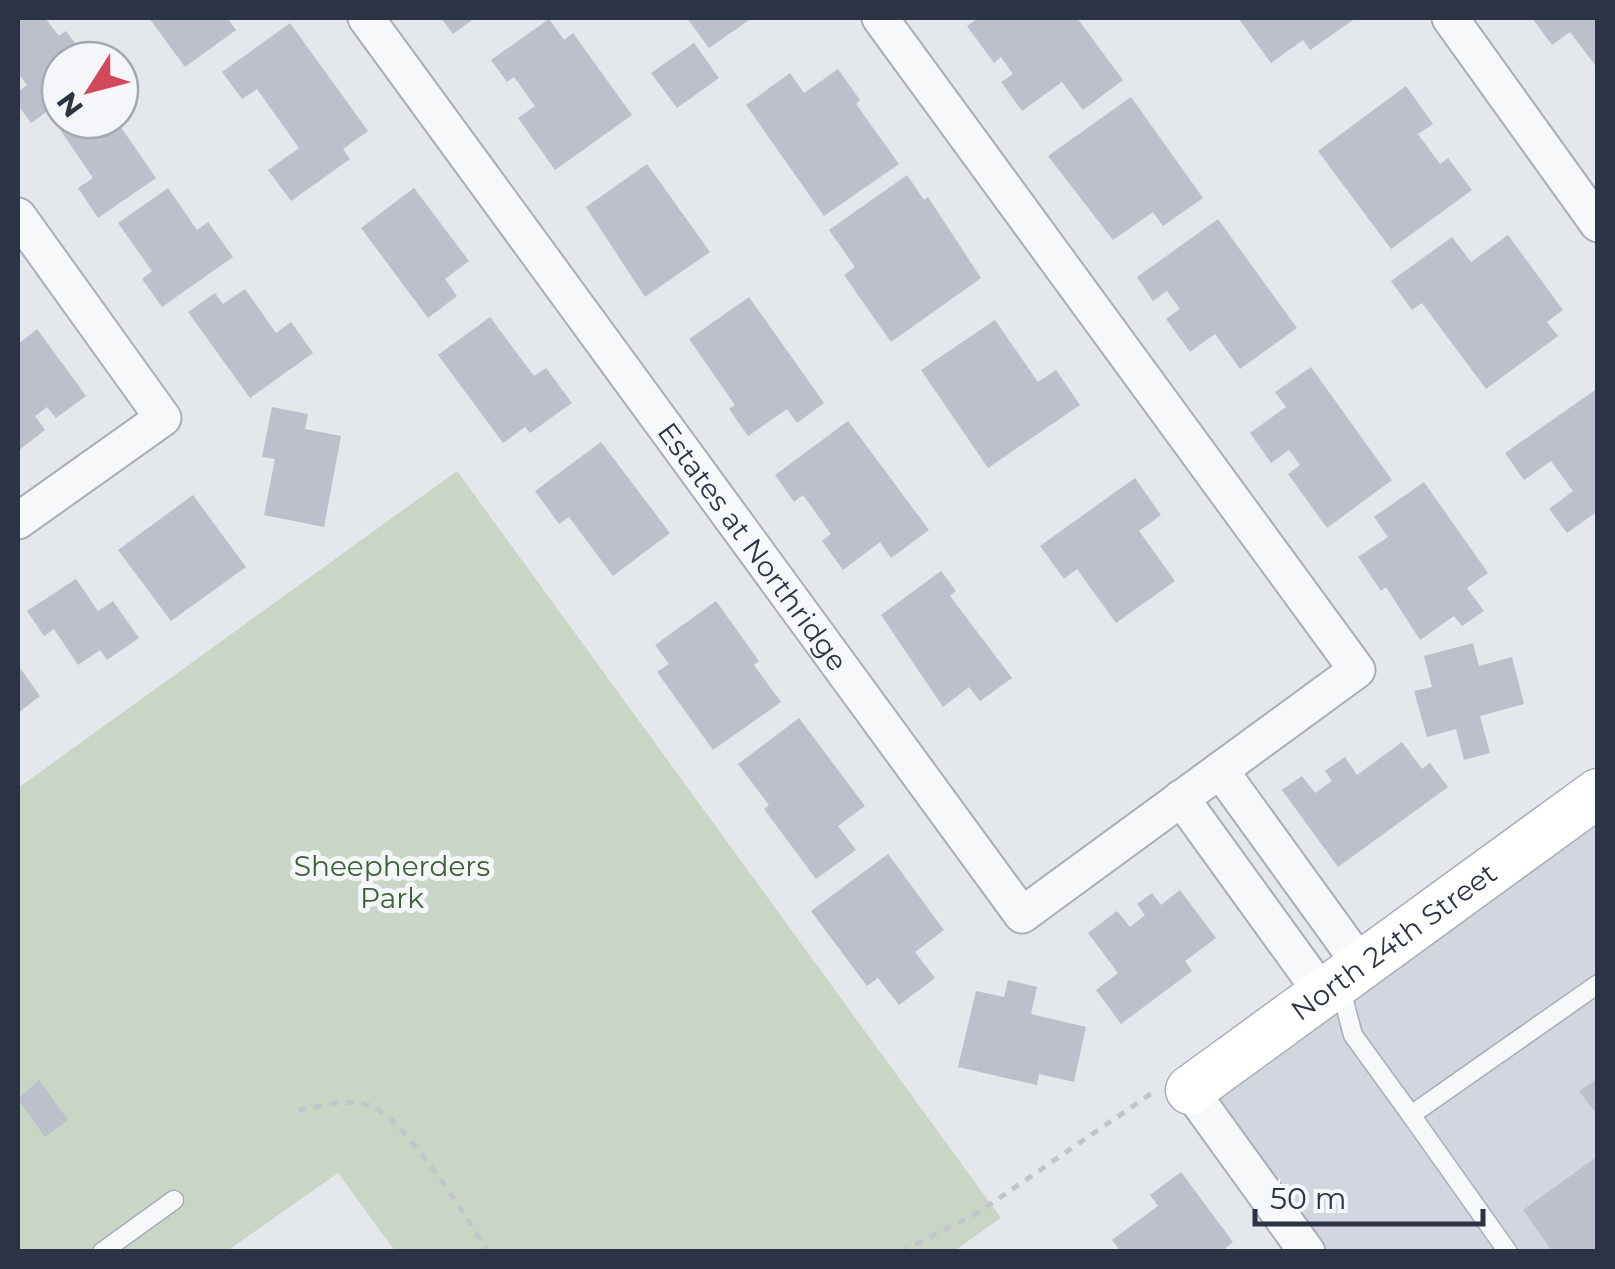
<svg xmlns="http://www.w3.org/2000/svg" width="1615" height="1269" font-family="Montserrat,sans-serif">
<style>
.built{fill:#d2d6de}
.green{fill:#c9d6c5}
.building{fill:#bbc0ca}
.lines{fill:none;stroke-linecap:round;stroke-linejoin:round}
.lane-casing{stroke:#a9aeb7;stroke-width:21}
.street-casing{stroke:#a9aeb7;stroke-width:39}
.secondary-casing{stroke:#a9aeb7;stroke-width:51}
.path{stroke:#c2c5cb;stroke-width:5;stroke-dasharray:8 8;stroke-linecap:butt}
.lane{stroke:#f7f8fa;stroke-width:18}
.street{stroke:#f7f8fa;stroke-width:35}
.secondary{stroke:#fff;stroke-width:48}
.labels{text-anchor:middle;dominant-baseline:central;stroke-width:10;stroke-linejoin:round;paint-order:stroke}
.street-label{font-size:28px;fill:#2b3445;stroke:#f4f6f9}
.park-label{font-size:28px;fill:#3f6138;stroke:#f4f6f9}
</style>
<rect width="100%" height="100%" fill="#e4e7ec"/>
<polygon class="built" points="1597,793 1597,1251 1307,1251 1190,1090"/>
<polygon class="green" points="457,471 1001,1218 954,1251 395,1251 338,1173 227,1251 18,1251 18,788"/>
<g class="building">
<polygon points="24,18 45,18 59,36 66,31 88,60 60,60 60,102 31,123 18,105 18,92 27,85 18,73 18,22"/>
<polygon points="149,18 227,18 236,30 185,67"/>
<polygon points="441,18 475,18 453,34"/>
<polygon points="687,18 752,18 709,48"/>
<polygon points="978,18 1077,18 1123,80 1083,110 1062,82 1022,111 1001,82 1013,74 1001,57 994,63 967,26"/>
<polygon points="1238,18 1356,18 1310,50 1303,40 1271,63"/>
<polygon points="1532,18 1598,18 1598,69 1570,32 1552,45"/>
<polygon points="549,19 564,40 573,33 632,115 555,170 518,118 535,106 514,77 507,82 491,60"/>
<polygon points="290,23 368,131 343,149 350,159 291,201 268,170 299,148 257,89 242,99 222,72"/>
<polygon points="694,43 719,78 677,108 651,73"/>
<polygon points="838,69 860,100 856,104 899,164 824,216 746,105 790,73 804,93"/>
<polygon points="1406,86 1433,124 1418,134 1440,164 1448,158 1472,190 1391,249 1318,151"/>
<polygon points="1131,97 1203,198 1163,226 1153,212 1113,240 1048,156"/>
<polygon points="77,120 116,120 156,178 98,218 78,188 93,178 61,131"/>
<polygon points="647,164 710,252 645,297 586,207"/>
<polygon points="907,175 924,200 928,197 981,278 891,342 844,275 855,267 829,230"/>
<polygon points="168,188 197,230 208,222 233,257 162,307 142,279 152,271 118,223"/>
<polygon points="414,188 469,261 445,279 457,296 428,318 361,228"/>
<polygon points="1218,219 1297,328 1240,369 1215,334 1190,352 1166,319 1180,309 1167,291 1153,301 1137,277"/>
<polygon points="1508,235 1563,310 1547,322 1558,336 1486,389 1422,303 1412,310 1391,281 1452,237 1471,262"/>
<polygon points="245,289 276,333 291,322 313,353 250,398 188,312 215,293 223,304"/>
<polygon points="749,297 824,403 797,423 787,409 748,436 729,409 735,405 689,339"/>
<polygon points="490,317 534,376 546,368 572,403 530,433 525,427 503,443 438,355"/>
<polygon points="995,320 1038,382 1056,370 1080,405 988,468 921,370"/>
<polygon points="37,329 86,396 56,418 47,407 35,416 45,430 18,451 18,344"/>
<polygon points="1311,367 1392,480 1327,528 1288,474 1300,465 1289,450 1271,463 1250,433 1286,407 1275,392"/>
<polygon points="1598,388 1598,511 1567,533 1549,509 1573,491 1551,461 1524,480 1505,453"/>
<polygon points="272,407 308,414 305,429 341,436 324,527 264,515 275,459 262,457"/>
<polygon points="848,421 929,530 891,558 880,542 843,570 822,541 831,534 803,495 794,502 775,475"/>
<polygon points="601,442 670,533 613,576 569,517 559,524 535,491"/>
<polygon points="1135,478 1161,515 1139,531 1175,581 1116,623 1077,569 1064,579 1040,546"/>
<polygon points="1424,482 1488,573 1467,588 1484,611 1462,626 1454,616 1420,640 1386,587 1381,591 1358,557 1388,537 1374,517"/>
<polygon points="193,495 246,567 171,621 118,550"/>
<polygon points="941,571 956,591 950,596 1012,678 980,701 969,687 943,707 881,615"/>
<polygon points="76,579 98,611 113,601 139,638 107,660 100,650 78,665 54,629 44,636 27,611"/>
<polygon points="716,601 759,661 754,665 781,702 713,750 657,672 669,664 655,645"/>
<polygon points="1473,643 1479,666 1512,657 1524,704 1480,716 1490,753 1464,760 1456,729 1427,737 1414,691 1432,687 1424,656"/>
<polygon points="18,665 40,696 18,713"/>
<polygon points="799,718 865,806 838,826 856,850 816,879 764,809 769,805 738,764"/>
<polygon points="1402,742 1422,769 1430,763 1448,787 1338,867 1282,790 1302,776 1315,793 1332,781 1325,771 1345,757 1357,775"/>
<polygon points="888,854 944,930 915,952 935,978 899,1005 878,978 867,986 811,911"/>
<polygon points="1180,890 1216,938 1185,961 1192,971 1121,1024 1096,990 1118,973 1088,933 1117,911 1130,927 1145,915 1137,904 1152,893 1161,905"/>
<polygon points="1008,980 1037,987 1031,1014 1086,1027 1074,1082 1039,1074 1037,1085 958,1067 976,991 1004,997"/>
<polygon points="1598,1078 1598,1116 1579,1091"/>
<polygon points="39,1080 68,1120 45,1137 18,1099"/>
<polygon points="1598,1156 1598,1252 1553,1252 1523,1210"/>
<polygon points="1181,1172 1233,1242 1221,1252 1121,1252 1112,1240 1158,1206 1150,1195"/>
</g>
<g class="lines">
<defs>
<g id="lane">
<polyline points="1340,986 1353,1035 1411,1115"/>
<polyline points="102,1252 174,1200"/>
<polyline points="1508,1252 1411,1115 1598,984"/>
</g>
<g id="street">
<path id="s1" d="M366,18l656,897 335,-245 -477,-652"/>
<polyline points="1450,18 1598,224"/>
<polyline points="18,216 163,418 18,521"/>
<polyline points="1220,770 1361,965"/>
<polyline points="1181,798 1322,993"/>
<polyline points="1190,1090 1307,1252"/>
</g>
<g id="secondary">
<path id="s2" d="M1190,1090l408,-297"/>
</g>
</defs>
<use href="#lane" class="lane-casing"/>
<use href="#street" class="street-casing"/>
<use href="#secondary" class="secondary-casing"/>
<g class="path">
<path d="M298,1110c22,-4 48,-11 71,-5 33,10 100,114 118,147"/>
<polyline points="901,1252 979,1212 1152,1093"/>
</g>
<use href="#lane" class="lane"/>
<use href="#street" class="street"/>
<use href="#secondary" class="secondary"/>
</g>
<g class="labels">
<g class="street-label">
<text stroke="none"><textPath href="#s1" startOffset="655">Estates at Northridge</textPath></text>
<text stroke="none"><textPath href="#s2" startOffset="252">North 24th Street</textPath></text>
</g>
<g class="park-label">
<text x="392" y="866">Sheepherders<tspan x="392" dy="32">Park</tspan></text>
</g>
</g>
<rect width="1615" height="1269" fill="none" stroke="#2b3445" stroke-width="40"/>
<g transform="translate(90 90) rotate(234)"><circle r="48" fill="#f4f6f9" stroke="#a4a8b1" stroke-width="2.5"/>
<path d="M0-8L18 38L0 25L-18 38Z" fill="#d1495b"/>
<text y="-15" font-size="28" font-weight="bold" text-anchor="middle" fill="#2b3445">N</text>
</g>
<path d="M1255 1209v15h228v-15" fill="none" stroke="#2b3445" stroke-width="5"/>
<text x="1270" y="1209" font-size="30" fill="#2b3445" stroke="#f4f6f9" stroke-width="8" paint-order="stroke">50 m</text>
</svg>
